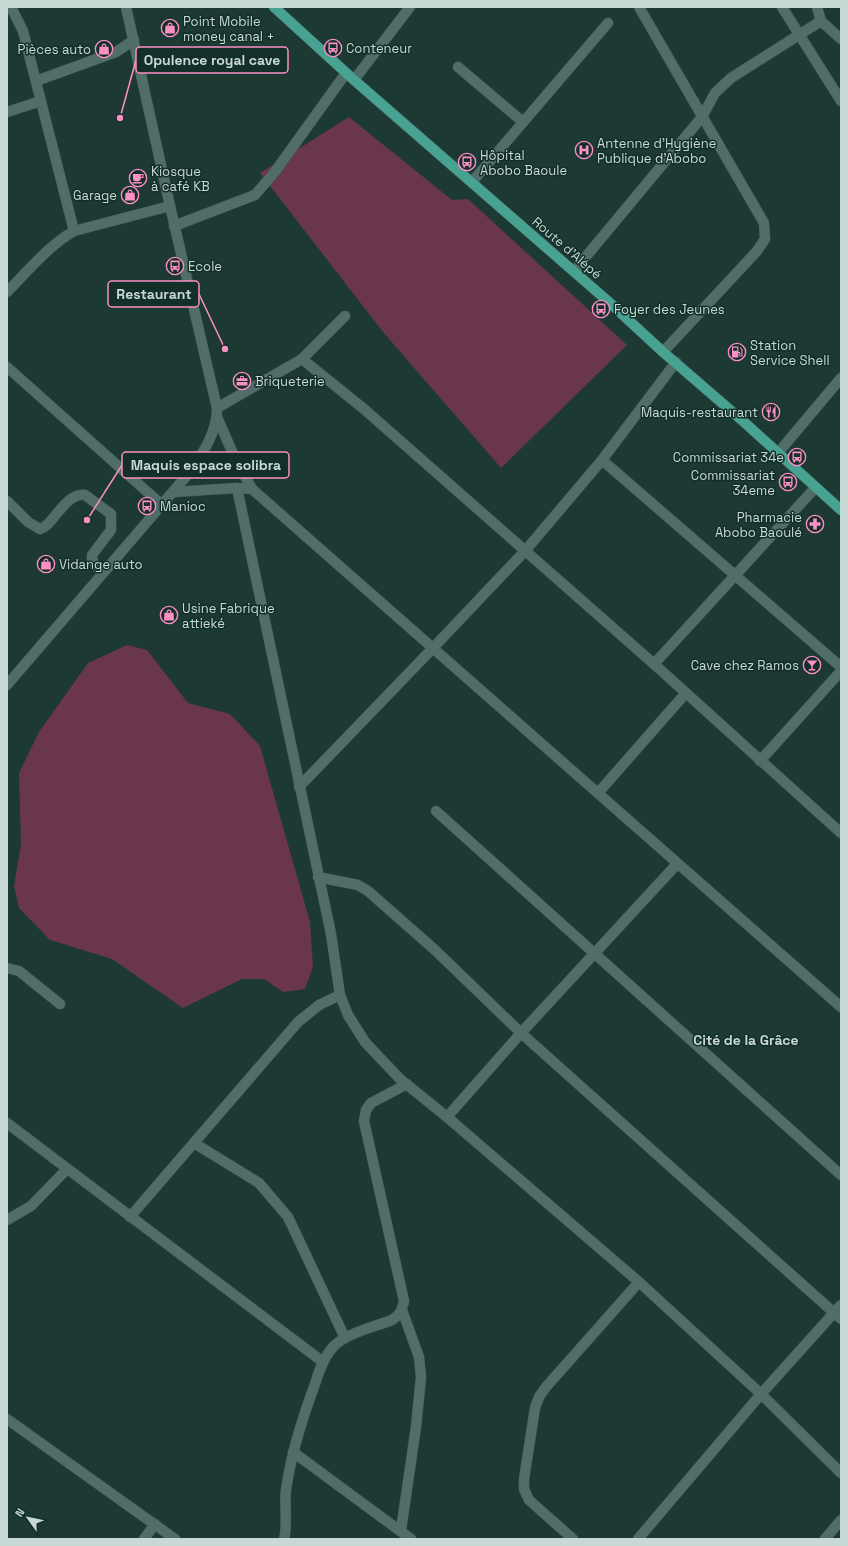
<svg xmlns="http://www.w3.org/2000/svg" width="848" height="1546" font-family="'Space Grotesk',sans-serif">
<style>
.green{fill:#69364e}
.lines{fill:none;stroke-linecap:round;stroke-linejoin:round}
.minor-casing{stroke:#3e5752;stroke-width:11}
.major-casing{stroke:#3e5752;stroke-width:11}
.minor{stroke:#506d67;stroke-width:10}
.major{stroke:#48a292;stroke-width:10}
.labels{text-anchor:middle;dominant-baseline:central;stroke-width:3;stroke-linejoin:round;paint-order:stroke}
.poi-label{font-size:13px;fill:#c8d8d4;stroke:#122f29;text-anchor:start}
.street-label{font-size:13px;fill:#c8d8d4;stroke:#122f29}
.neighbourhood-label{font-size:14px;font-weight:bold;fill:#c8d8d4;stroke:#122f29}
.leader{fill:none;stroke:#fc8fc3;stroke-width:1.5}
.callout-dot{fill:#fc8fc3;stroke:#122f29;stroke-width:1.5}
.callout{fill:#122f29;stroke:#fc8fc3;stroke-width:1.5}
.callout-label{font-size:14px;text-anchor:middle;font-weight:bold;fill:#c8d8d4}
</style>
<rect width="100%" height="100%" fill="#1d3933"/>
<g class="green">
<polygon points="349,117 452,200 468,199 627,345 501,468 383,332 260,173"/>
<polygon points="127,645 147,650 188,703 230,714 260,746 310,922 313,967 305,989 283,992 264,979 242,979 183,1008 112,959 50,940 19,908 14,886 21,845 19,773 39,732 88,663"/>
</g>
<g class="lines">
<defs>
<g id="minor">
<polyline points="9,7 13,11 23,31 74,231"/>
<polyline points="639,7 764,223 765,239 757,251 663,352"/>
<polyline points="782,7 841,101"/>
<polyline points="817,7 821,21 841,39"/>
<polyline points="458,67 523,122"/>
<polyline points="354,80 410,7"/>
<polyline points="36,81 116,52 134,40"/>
<polyline points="7,112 41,101"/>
<polyline points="472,182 608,23"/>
<polyline points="174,226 255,195 274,173 346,73"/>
<polyline points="574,271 702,117 715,93 731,78 821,21"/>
<path d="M7,292c21,-21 41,-46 67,-61l96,-25"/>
<polyline points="302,359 345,316"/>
<polyline points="7,367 162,505"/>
<polyline points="217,408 302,359 364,409 654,664 841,833"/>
<polyline points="217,417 234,456 252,489"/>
<polyline points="778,453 841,378"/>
<polyline points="602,460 841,667"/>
<polyline points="237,488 331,934 340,995 348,1015 365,1042 400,1079 447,1117 639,1282 761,1394 841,1473"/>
<polyline points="174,492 237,488 252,489 841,1007"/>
<path d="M7,501l21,21 12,7c3,-1 6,-3 8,-5 9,-9 22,-32 37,-29l26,19v16l-19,25v5l10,14"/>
<polyline points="654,664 815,488"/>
<path d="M7,685l182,-212c14,-20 28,-40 28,-65l-47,-202 -44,-199"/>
<polyline points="760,761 841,671"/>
<polyline points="299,787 433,648 525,551 602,460 676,362"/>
<polyline points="598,793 685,694"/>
<polyline points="436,811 841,1175"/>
<polyline points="318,877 358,885 368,891 435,950 521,1033 841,1319"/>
<polyline points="7,968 19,971 60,1004"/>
<polyline points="447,1117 521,1033 677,864"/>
<polyline points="7,1123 323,1362"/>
<polyline points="194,1143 259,1183 288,1217 345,1338"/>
<polyline points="130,1217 298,1022 319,1005 340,995"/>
<polyline points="7,1220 31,1206 67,1169"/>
<polyline points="7,1419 175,1539"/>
<polyline points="293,1452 411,1539"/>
<polyline points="401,1530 416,1427 421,1377 419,1357 402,1310"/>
<polyline points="144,1539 155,1524"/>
<path d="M284,1539c4,-12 0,-35 2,-49 5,-36 16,-71 29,-106 4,-13 9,-28 19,-38 13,-13 40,-19 58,-26 8,-5 10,-10 12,-19l-40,-180 2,-11 5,-7 36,-19"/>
<polyline points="573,1539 529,1500 524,1489 524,1479 535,1408 539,1397 546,1387 639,1282"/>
<polyline points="638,1539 761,1394 841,1305"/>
<polyline points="825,1539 841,1520"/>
</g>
<polyline id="major" points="274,7 354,80 610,303 663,352 744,422 841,510"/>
</defs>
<use href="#minor" class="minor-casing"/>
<use href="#major" class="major-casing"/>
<use href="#minor" class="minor"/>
<use href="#major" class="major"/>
</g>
<defs>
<symbol id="shop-ring" viewBox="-11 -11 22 22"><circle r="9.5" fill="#122f29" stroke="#fc8fc3" stroke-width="1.5"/><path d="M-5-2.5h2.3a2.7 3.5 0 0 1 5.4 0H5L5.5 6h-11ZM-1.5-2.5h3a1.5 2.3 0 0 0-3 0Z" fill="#fc8fc3"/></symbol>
<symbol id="bus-ring" viewBox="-11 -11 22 22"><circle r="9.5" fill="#122f29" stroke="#fc8fc3" stroke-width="1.5"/><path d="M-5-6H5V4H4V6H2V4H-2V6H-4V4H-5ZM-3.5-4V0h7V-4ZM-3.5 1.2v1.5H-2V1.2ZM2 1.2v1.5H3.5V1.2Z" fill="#fc8fc3"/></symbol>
<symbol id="hospital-ring" viewBox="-11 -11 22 22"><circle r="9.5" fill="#122f29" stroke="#fc8fc3" stroke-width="1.5"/><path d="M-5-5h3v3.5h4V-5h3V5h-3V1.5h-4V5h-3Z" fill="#fc8fc3"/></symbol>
<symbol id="cafe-ring" viewBox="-11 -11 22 22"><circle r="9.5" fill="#122f29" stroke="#fc8fc3" stroke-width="1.5"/><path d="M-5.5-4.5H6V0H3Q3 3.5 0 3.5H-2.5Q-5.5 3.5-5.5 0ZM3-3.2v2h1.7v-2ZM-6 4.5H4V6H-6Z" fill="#fc8fc3"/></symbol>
<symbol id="fuel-ring" viewBox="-11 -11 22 22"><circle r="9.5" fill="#122f29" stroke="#fc8fc3" stroke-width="1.5"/><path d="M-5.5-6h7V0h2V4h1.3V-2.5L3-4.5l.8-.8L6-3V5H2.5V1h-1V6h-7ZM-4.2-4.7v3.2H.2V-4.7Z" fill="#fc8fc3"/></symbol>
<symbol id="office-ring" viewBox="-11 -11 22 22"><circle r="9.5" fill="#122f29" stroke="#fc8fc3" stroke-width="1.5"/><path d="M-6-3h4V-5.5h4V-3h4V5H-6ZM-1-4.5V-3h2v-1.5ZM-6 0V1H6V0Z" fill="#fc8fc3"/></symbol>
<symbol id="restaurant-ring" viewBox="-11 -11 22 22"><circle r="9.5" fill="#122f29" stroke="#fc8fc3" stroke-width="1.5"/><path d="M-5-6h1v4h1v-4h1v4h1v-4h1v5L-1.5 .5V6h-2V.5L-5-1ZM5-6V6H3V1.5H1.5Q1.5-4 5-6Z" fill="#fc8fc3"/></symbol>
<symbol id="pharmacy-ring" viewBox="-11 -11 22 22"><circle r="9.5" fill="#122f29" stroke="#fc8fc3" stroke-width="1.5"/><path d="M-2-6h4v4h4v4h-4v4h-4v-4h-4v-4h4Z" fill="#fc8fc3"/></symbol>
<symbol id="bar-ring" viewBox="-11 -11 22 22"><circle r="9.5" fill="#122f29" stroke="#fc8fc3" stroke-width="1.5"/><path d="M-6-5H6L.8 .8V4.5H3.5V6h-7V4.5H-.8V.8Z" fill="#fc8fc3"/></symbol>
</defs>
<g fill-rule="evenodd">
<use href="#shop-ring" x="160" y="18" width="20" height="20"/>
<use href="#bus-ring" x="323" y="38" width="20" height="20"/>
<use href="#shop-ring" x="94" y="39" width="20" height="20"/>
<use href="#hospital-ring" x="574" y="140" width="20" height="20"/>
<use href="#bus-ring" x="457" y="152" width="20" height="20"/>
<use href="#cafe-ring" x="128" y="168" width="20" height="20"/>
<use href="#shop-ring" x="120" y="185" width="20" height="20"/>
<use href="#bus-ring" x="165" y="256" width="20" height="20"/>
<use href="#bus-ring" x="591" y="299" width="20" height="20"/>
<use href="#fuel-ring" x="727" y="342" width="20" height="20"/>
<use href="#office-ring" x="232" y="371" width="20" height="20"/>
<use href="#restaurant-ring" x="761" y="402" width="20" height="20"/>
<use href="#bus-ring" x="787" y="447" width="20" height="20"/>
<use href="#bus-ring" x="778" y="472" width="20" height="20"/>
<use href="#bus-ring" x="137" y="496" width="20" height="20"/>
<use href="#pharmacy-ring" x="805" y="514" width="20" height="20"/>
<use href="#shop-ring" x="36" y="554" width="20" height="20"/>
<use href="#shop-ring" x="159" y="605" width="20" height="20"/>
<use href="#bar-ring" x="802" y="655" width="20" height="20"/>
</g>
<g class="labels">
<g class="poi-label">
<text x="183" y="21">Point Mobile<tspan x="183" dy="15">money canal +</tspan></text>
<text x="346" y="48">Conteneur</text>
<text x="91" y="49" text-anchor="end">Pièces auto</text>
<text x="597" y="143">Antenne d'Hygiène<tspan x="597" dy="15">Publique d'Abobo</tspan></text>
<text x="480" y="155">Hôpital<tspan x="480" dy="15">Abobo Baoule</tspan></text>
<text x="151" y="171">Kiosque<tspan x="151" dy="15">à café KB</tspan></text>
<text x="117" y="195" text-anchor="end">Garage</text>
<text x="188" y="266">Ecole</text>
<text x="614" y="309">Foyer des Jeunes</text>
<text x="750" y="345">Station<tspan x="750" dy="15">Service Shell</tspan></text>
<text x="255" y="381">Briqueterie</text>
<text x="758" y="412" text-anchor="end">Maquis-restaurant</text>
<text x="784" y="457" text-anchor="end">Commissariat 34e</text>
<text x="775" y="475" text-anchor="end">Commissariat<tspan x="775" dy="15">34eme</tspan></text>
<text x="160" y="506">Manioc</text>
<text x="802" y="517" text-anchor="end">Pharmacie<tspan x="802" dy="15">Abobo Baoulé</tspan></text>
<text x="59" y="564">Vidange auto</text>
<text x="182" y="608">Usine Fabrique<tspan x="182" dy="15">attieké</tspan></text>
<text x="799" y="665" text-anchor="end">Cave chez Ramos</text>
</g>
<g class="street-label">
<text transform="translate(567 248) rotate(41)">Route d'Alépé</text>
</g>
<g class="neighbourhood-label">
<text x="746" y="1040">Cité de la Grâce</text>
</g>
</g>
<path class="leader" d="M120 118L136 60M225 349L199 294M87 520L122 465"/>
<g class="callout-dot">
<circle cx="120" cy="118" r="4"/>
<circle cx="225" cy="349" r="4"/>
<circle cx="87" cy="520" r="4"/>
</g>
<g class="callout">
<rect x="136" y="47" width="152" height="26" rx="4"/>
<rect x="108" y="281" width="91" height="26" rx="4"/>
<rect x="122" y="452" width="167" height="26" rx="4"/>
</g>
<g class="callout-label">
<text x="212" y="65">Opulence royal cave</text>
<text x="154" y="299">Restaurant</text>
<text x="206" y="470">Maquis espace solibra</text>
</g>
<rect width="848" height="1546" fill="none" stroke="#c8d8d4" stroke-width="16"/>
<g transform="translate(28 1518) rotate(303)" stroke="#122f29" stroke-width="3" paint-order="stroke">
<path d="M0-3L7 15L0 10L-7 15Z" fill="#c8d8d4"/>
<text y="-6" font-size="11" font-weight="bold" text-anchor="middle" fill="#c8d8d4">N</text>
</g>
</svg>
